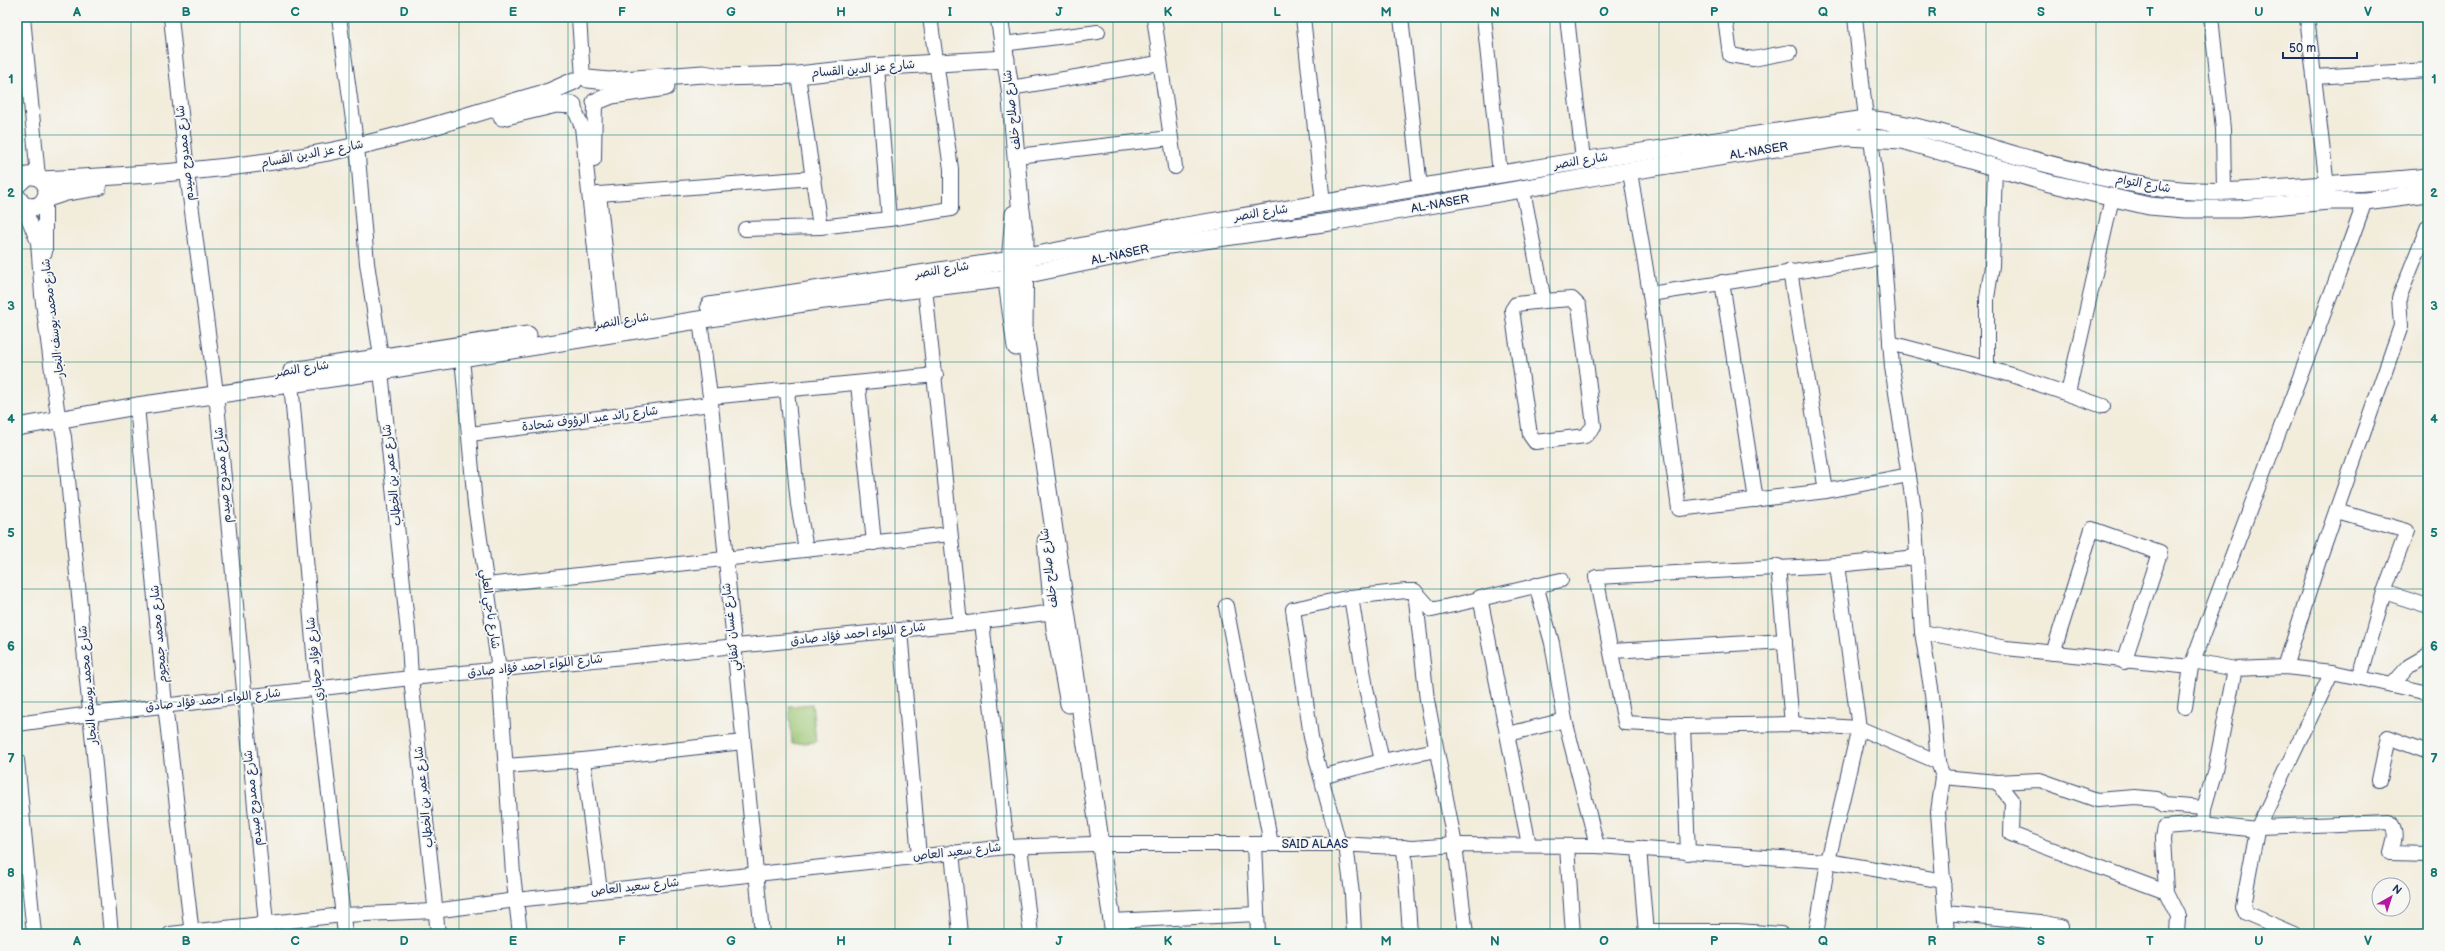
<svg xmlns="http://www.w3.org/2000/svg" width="2445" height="951" font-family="'Balsamiq Sans','Playpen Sans Arabic',sans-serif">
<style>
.green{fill:#9bc572;stroke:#5b7a68}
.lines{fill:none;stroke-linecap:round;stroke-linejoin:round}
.minor-casing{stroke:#3b4b71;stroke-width:16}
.major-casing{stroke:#3b4b71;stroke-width:19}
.minor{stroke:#fff;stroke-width:14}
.major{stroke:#fff;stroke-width:17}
.grid{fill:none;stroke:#0f766e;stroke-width:1;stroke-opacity:0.55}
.labels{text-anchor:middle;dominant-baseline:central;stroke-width:3.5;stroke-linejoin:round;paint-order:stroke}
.street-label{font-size:12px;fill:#1b2f5e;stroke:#f6f6f2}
.neatline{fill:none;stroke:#0f766e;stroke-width:1.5}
.grid-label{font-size:13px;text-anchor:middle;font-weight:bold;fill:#0f766e}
</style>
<rect width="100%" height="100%" fill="#f6f6f2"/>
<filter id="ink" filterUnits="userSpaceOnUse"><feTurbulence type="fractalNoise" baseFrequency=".025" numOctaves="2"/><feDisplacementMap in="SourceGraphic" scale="8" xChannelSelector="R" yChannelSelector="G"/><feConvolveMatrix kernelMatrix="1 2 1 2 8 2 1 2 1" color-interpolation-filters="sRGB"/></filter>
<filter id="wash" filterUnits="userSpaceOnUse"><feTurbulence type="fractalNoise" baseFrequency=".012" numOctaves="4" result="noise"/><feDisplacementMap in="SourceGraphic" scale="16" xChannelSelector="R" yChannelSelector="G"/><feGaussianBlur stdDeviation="0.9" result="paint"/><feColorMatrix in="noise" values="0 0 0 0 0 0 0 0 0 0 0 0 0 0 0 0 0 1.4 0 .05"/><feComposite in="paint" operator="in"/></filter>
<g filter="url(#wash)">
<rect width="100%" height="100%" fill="#f2ecdb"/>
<polygon class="green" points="812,704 816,742 792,744 789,706"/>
</g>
<g filter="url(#ink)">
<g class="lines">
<defs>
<g id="minor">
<polyline points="23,17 38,177"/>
<polyline points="171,17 188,181 216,393 267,934"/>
<polyline points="339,17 358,157 367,263 381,357 381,371 409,642 411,678 438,934"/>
<polyline points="579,17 583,78"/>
<polyline points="1154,17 1175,167"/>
<polyline points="1303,17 1323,203"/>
<polyline points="1401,17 1420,187"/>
<polyline points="1484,17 1500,174"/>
<polyline points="1567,17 1583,160"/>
<polyline points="1725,17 1730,55 1753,59 1790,52"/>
<polyline points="1855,17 1866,119 1871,138 1882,233 1892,367 1914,509 1922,632 1932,694 1938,762 1943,777 1938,812 1947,934"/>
<polyline points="2211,17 2223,129 2224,191"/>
<polyline points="2307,17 2328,195"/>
<polyline points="1003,44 1098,32"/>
<polyline points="877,67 889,219 951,209 951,169 930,17"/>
<polyline points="798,75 820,227"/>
<polyline points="2315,77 2428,70"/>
<polyline points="1010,88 1159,63"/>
<polyline points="573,105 582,127 603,324"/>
<polyline points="1017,156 1170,138"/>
<polyline points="594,159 595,102"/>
<polyline points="1630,172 1650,294 1679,509 1826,491 1909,475"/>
<polyline points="1523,190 1544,301 1516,304 1512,310 1530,435 1535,442 1585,436 1594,426 1579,306 1572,299 1544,301"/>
<polyline points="599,194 613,322"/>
<polyline points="599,194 814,178"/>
<polyline points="23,205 38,242 42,295 57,409 64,437 111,934"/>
<polyline points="745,229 820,227 889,219"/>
<polyline points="45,252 45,199"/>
<polyline points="1790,271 1826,491"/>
<polyline points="1722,282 1756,500"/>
<polyline points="925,288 960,624"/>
<polyline points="1650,294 1884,258"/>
<polyline points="700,320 711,404 762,934"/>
<polyline points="1890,343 2012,375 2103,406"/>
<polyline points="462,357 475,505 499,669 513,874 520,934"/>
<polyline points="1987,368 1987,298 1992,266 1995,168"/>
<polyline points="291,382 317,689 345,934"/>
<polyline points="858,384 874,543"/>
<polyline points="787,391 798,504 806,549"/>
<polyline points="2068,393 2112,198"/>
<polyline points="710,397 936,375"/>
<polyline points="137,406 165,705 192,934"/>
<polyline points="470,434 711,404"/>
<polyline points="2337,511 2407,531 2384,592 2360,678 2428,693"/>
<polyline points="1837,565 1917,557"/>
<polyline points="1778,566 1792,724"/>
<polyline points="487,585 950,534"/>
<polyline points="1415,591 1427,700 1455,845 1466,934"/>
<polyline points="2384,592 2428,606"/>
<polyline points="1351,597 1366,688 1382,761"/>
<polyline points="1480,597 1529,845"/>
<polyline points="1226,606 1271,844"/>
<polyline points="982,622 1007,847"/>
<polyline points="900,630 919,857"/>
<polyline points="1922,632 2006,648 2191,667 2193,661 2235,669 2285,667 2332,672 2360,678"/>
<polyline points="1612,651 1785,641"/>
<polyline points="2053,653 2092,529 2160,553 2124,662"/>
<path d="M2193,661c56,-153 117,-306 172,-460"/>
<polyline points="2285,667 2320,557 2401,326 2399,298 2428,226"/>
<polyline points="2392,685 2409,666 2428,655"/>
<polyline points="2185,707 2191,667"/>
<polyline points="1565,720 1597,846"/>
<polyline points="17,724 91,714 411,678 960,624 1054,612"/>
<polyline points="1683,726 1792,724 1859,728 1938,762"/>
<polyline points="1508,734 1565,720 1552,643 1536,585"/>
<polyline points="1436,750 1382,761 1321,777 1311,737 1293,609 1351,597 1406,591 1415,591 1432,610 1561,580"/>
<polyline points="17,760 34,934"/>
<polyline points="583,760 600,891"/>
<polyline points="506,766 583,760 743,742"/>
<polyline points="1321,777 1339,844"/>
<polyline points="1943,777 1997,782 2012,801 2011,834 2166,892 2178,916 2177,934"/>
<polyline points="2379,780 2388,737 2428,752"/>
<polyline points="1997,782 2040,780 2097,800 2135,797 2157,799 2164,805 2204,808"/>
<polyline points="2203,824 2204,808 2215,770 2235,669"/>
<path d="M2259,827l131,-5c8,10 4,20 1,31l37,1"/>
<polyline points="1254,844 1258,934"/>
<polyline points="1346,844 1352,894 1354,934"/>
<polyline points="1020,847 1031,934"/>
<polyline points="1404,847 1410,934"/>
<polyline points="1567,847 1573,934"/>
<polyline points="1639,848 1646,934"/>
<polyline points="952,852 960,934"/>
<polyline points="1688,853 1683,726 1625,723 1596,577 1837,565 1859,728 1828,861 1816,934"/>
<polyline points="2166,892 2163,838 2165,827 2203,824 2257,830"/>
<polyline points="1946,913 2039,922 2061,926"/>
<polyline points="1112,921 1257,914"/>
<polyline points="1646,931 1737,931 1781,934"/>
<polyline points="170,934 343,915 434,911 516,900 1007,847 1092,844 1339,844 1413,848 1455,845 1597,846 1828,861 1944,881"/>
<polyline points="2038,934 2039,922"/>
<polyline points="2295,934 2246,913 2243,906 2257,830 2332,672"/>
</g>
<g id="major">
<polyline points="999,17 1010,88 1020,203 1025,239 1024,328 1114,934"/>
<polyline points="588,79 609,81 703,74 721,77 798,75 870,67 1006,59"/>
<polyline points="595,102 612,95 666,87"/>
<polyline points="502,117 556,104 573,105"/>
<path d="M42,180c106,-5 212,-11 315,-34 65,-14 128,-37 192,-54l25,-11"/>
<path d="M17,185l10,-9c30,-3 24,40 -4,29l-6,-8"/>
<polyline points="45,199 66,192 98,187"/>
<polyline points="1014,214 1008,289 1016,347"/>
<path d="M709,306l303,-46 168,-33 394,-65 292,-43c53,5 101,22 152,37 44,12 91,24 136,31 56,9 115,2 172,-2 34,-3 68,-4 102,-8"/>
<polyline points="292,371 528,335"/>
<polyline points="17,427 137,406 381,371 816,301 1009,278 1169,245 1337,221 1585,178 1847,137 1902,140 2045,182 2149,206 2185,209 2239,209 2329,201 2365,201 2428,193"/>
<polyline points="1046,541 1055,629 1069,704"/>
</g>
</defs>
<use href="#minor" class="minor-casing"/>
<use href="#major" class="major-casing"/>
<use href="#minor" class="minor"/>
<use href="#major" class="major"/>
</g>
</g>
<path class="grid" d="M131,17v917M240,17v917M349,17v917M459,17v917M568,17v917M677,17v917M786,17v917M895,17v917M1004,17v917M1113,17v917M1222,17v917M1332,17v917M1441,17v917M1550,17v917M1659,17v917M1768,17v917M1877,17v917M1986,17v917M2096,17v917M2205,17v917M2314,17v917M17,135h2411M17,249h2411M17,362h2411M17,476h2411M17,589h2411M17,702h2411M17,816h2411"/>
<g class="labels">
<g class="street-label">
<text transform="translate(863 69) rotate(-5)">شارع عز الدين القسام</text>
<text transform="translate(1012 110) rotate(-97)">شارع صلاح خلف</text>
<text transform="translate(1759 151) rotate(-9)">AL-NASER</text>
<text transform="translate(185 153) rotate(-96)">شارع ممدوح صيدم</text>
<text transform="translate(312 154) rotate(-11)">شارع عز الدين القسام</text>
<text transform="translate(1581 161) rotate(-9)">شارع النصر</text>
<text transform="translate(2143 184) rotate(10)">شارع التوام</text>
<text transform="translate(1440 204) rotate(-10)">AL-NASER</text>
<text transform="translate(1261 213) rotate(-9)">شارع النصر</text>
<text transform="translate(1120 255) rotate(-12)">AL-NASER</text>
<text transform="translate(942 270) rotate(-9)">شارع النصر</text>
<text transform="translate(53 318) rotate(-97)">شارع محمد يوسف النجار</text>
<text transform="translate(622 321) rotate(-9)">شارع النصر</text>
<text transform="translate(302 369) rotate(-9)">شارع النصر</text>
<text transform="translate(590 419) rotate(-7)">شارع رائد عبد الرؤوف شحادة</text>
<text transform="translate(223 475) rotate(-95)">شارع ممدوح صيدم</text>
<text transform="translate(392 475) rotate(-96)">شارع عمر بن الخطاب</text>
<text transform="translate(1049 568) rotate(-97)">شارع صلاح خلف</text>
<text transform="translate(490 609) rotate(82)">شارع ناجي العلي</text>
<text transform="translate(731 627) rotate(-96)">شارع غسان كنفاني</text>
<text transform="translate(159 634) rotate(-95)">شارع محمد جمجوم</text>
<text transform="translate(858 634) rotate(-6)">شارع اللواء احمد فؤاد صادق</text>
<text transform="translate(315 659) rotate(-96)">شارع فؤاد حجازي</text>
<text transform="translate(535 666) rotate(-6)">شارع اللواء احمد فؤاد صادق</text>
<text transform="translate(88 685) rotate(-95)">شارع محمد يوسف النجار</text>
<text transform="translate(213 700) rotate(-6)">شارع اللواء احمد فؤاد صادق</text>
<text transform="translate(424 797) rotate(-96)">شارع عمر بن الخطاب</text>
<text transform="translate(253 798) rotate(-96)">شارع ممدوح صيدم</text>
<text x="1315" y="844">SAID ALAAS</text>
<text transform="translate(957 852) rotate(-6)">شارع سعيد العاص</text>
<text transform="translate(635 887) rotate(-6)">شارع سعيد العاص</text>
</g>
</g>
<rect width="2445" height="951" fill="none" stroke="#f6f6f2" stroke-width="44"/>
<g transform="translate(2391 897) rotate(39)"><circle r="19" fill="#f6f6f2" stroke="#9ea6b7"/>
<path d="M0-3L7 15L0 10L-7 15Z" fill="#b5179e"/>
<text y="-6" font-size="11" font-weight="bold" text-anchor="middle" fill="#1b2f5e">N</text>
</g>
<path d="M2283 52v6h74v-6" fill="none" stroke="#1b2f5e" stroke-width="2"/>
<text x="2289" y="52" font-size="12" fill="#1b2f5e" stroke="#f6f6f2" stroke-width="3" paint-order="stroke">50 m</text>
<rect x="22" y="22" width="2401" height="907" class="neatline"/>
<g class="grid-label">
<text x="77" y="16">A</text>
<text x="186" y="16">B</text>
<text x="295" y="16">C</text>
<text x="404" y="16">D</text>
<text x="513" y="16">E</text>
<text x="622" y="16">F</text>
<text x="731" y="16">G</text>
<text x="841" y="16">H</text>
<text x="950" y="16">I</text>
<text x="1059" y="16">J</text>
<text x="1168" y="16">K</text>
<text x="1277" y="16">L</text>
<text x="1386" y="16">M</text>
<text x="1495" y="16">N</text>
<text x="1604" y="16">O</text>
<text x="1714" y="16">P</text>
<text x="1823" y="16">Q</text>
<text x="1932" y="16">R</text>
<text x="2041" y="16">S</text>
<text x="2150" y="16">T</text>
<text x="2259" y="16">U</text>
<text x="2368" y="16">V</text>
<text x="11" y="83">1</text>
<text x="2434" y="83">1</text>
<text x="11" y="197">2</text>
<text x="2434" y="197">2</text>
<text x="11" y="310">3</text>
<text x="2434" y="310">3</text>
<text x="11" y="423">4</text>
<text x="2434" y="423">4</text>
<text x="11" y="537">5</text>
<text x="2434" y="537">5</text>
<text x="11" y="650">6</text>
<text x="2434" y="650">6</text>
<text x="11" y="763">7</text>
<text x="2434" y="763">7</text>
<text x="11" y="877">8</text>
<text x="2434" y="877">8</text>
<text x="77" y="945">A</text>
<text x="186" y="945">B</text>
<text x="295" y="945">C</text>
<text x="404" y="945">D</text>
<text x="513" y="945">E</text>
<text x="622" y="945">F</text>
<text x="731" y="945">G</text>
<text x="841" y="945">H</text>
<text x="950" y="945">I</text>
<text x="1059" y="945">J</text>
<text x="1168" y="945">K</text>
<text x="1277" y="945">L</text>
<text x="1386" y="945">M</text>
<text x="1495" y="945">N</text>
<text x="1604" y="945">O</text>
<text x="1714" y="945">P</text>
<text x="1823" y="945">Q</text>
<text x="1932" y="945">R</text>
<text x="2041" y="945">S</text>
<text x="2150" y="945">T</text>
<text x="2259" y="945">U</text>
<text x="2368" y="945">V</text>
</g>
</svg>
